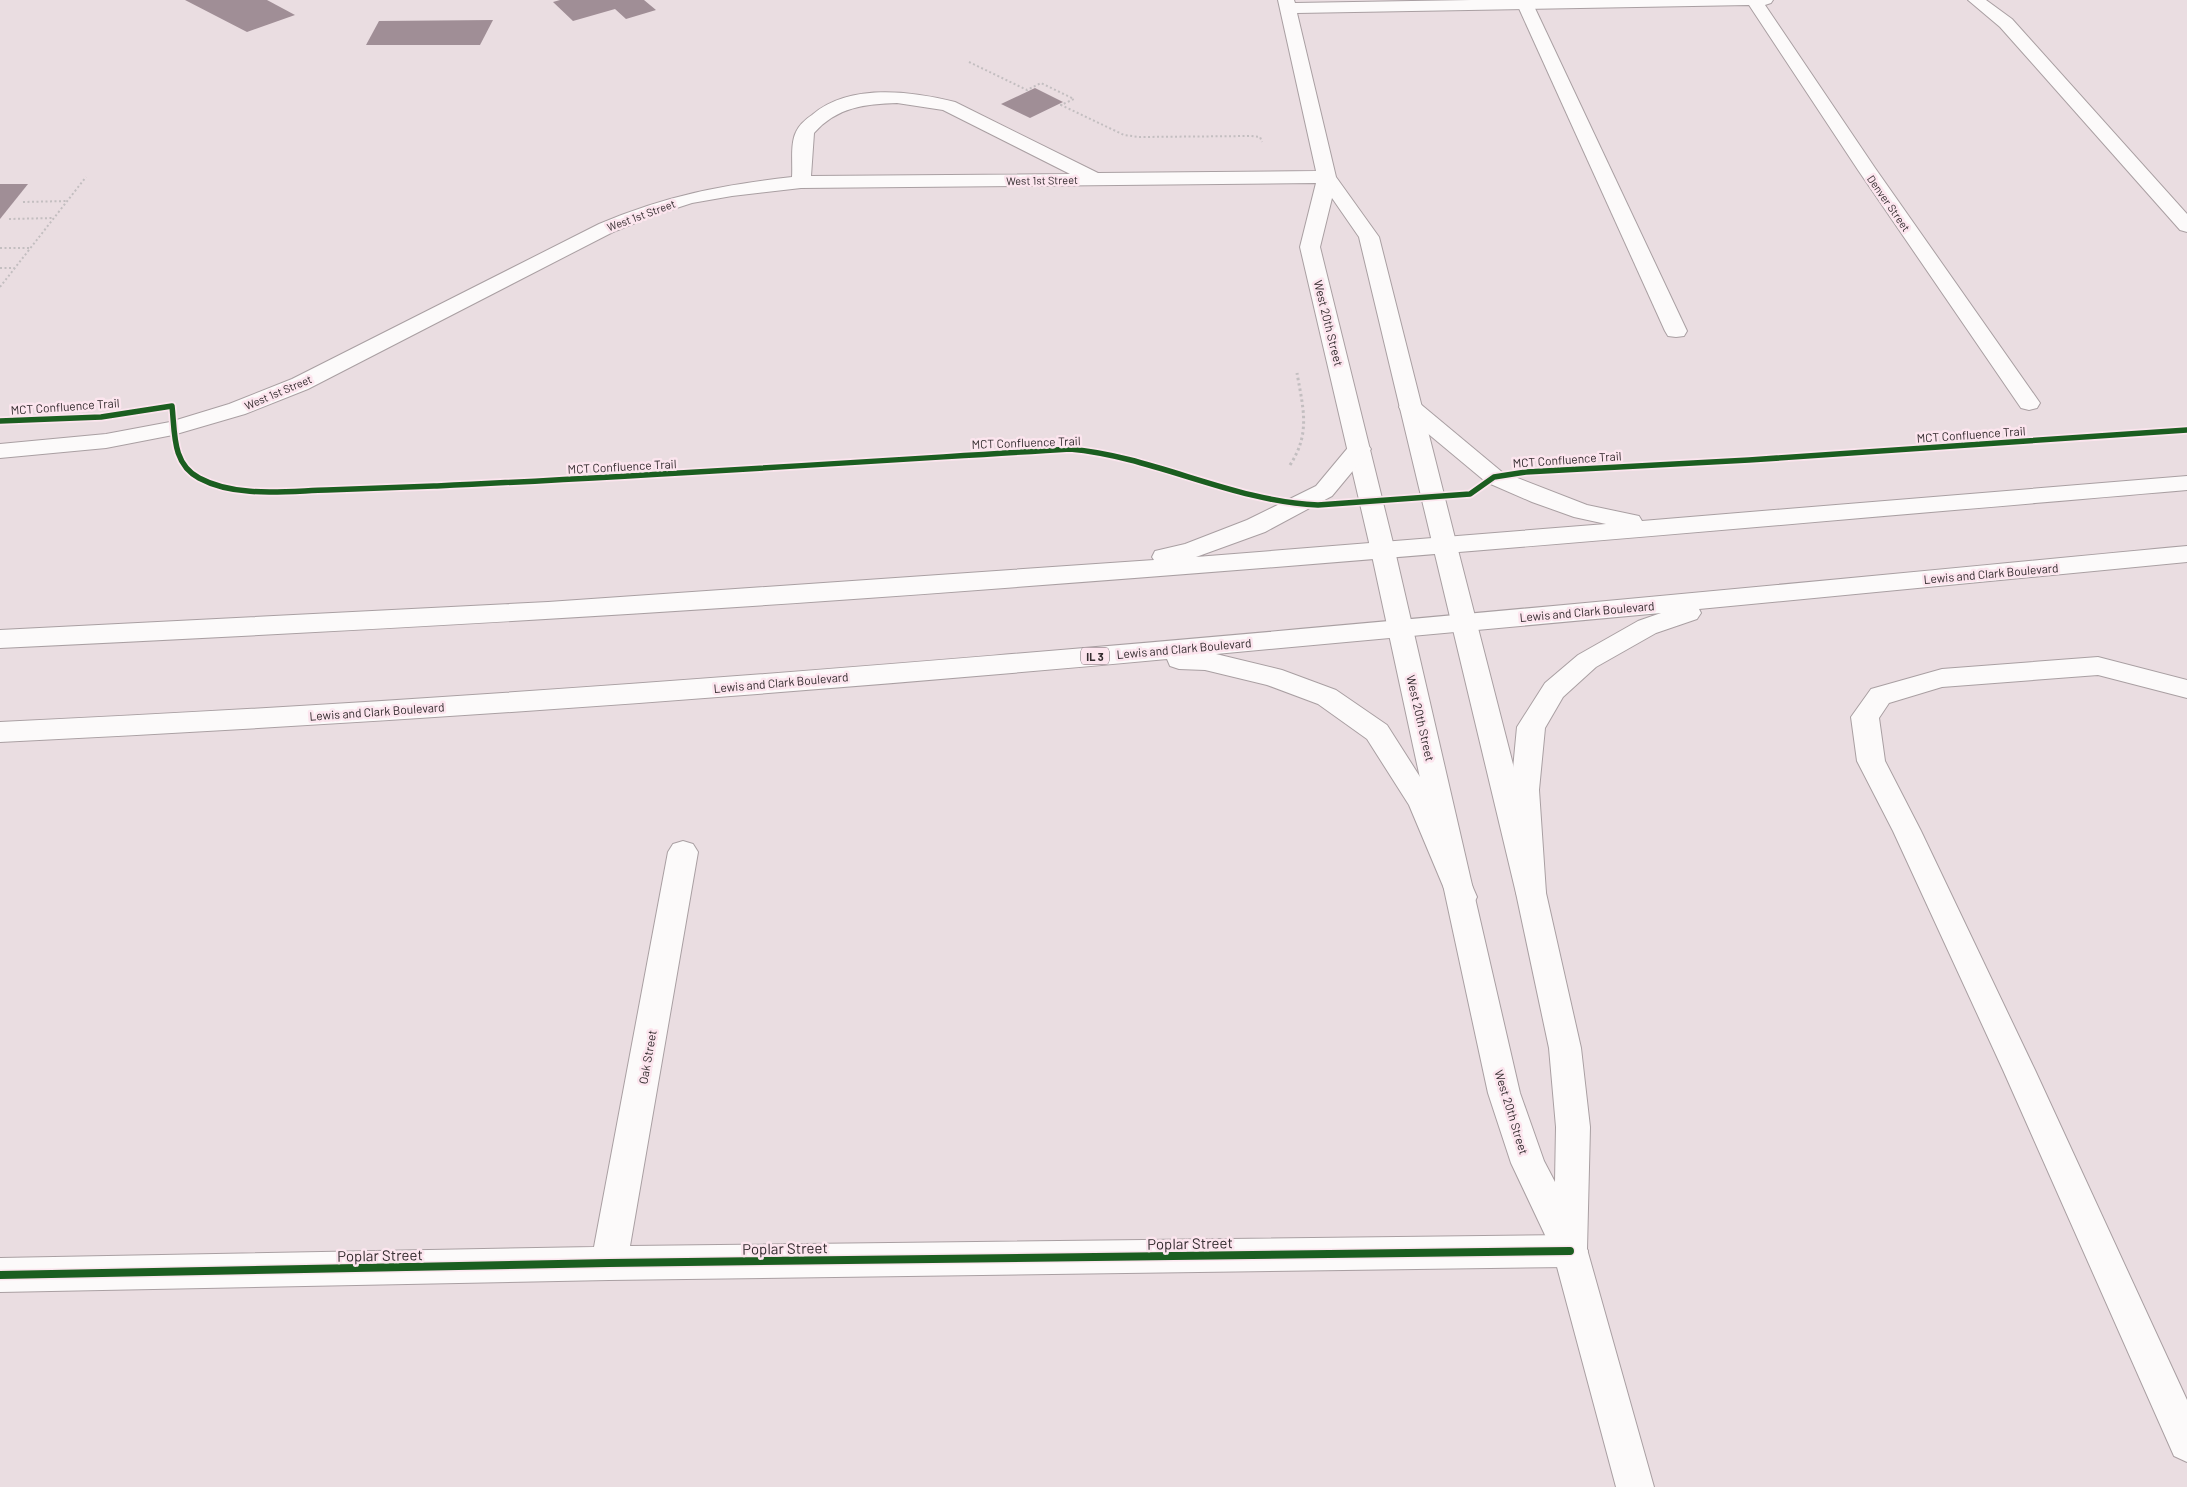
<svg xmlns="http://www.w3.org/2000/svg" width="2187" height="1487" font-family="Barlow,sans-serif">
<style>
.building{fill:#a08e96}
.lines{fill:none;stroke-linecap:round;stroke-linejoin:round}
.lane-casing{stroke:#a99fa2;stroke-width:2}
.street-casing{stroke:#a99fa2;stroke-width:2}
.secondary-casing{stroke:#a99fa2;stroke-width:2}
.highway-casing{stroke:#a99fa2;stroke-width:2}
.path-far1{stroke:#c3bec0;stroke-width:2;stroke-dasharray:2 2.5;stroke-linecap:butt}
.path{stroke:#c3bec0;stroke-width:3;stroke-dasharray:2.5 3;stroke-linecap:butt}
.lane{fill:#fcfafa;fill-rule:evenodd}
.street{fill:#fcfafa;fill-rule:evenodd}
.secondary{fill:#fcfafa;fill-rule:evenodd}
.highway{fill:#fcfafa;fill-rule:evenodd}
.cycleway-far1-casing{stroke:#fce5ee;stroke-width:9}
.cycleway-casing{stroke:#fce5ee;stroke-width:11}
.cycleway-far1{stroke:#1b5e20;stroke-width:5.5}
.cycleway{stroke:#1b5e20;stroke-width:8}
.labels{text-anchor:middle;dominant-baseline:central;stroke-width:5;stroke-linejoin:round;paint-order:stroke}
.far-street-label{font-size:11px;fill:#332b2e;stroke:#fce5ee}
.shield{fill:#fce5ee;stroke:#6f6368;stroke-width:1}
.shield-label{font-size:11px;font-weight:bold;fill:#332b2e}
.street-label{font-size:12px;fill:#332b2e;stroke:#fce5ee}
.near-street-label{font-size:15px;fill:#332b2e;stroke:#fce5ee}
</style>
<rect width="100%" height="100%" fill="#eadde1"/>
<g class="building">
<polygon points="185,0 267,0 295,15 247,32"/>
<polygon points="560,0 644,0 656,10 626,19 615,9 573,21 553,2"/>
<polygon points="493,20 480,45 366,45 379,21"/>
<polygon points="1035,88 1063,102 1030,118 1001,104"/>
<polygon points="0,184 28,184 0,219"/>
</g>
<g class="lines">
<defs>
<g id="lane">
<polygon points="1529,0 1533,4 1687,331 1684,336 1676,337 1668,336 1665,331 1517,4 1519,1"/>
<polygon points="1968,0 1986,0 2012,19 2187,214 2187,232 2180,230 2000,27"/>
<polygon points="2098,657 2187,680 2187,698 2098,675 1942,687 1889,703 1879,718 1885,761 1921,831 2035,1070 2187,1400 2187,1462 2174,1456 2003,1070 1893,831 1857,761 1851,717 1871,689 1942,669"/>
</g>
<g id="street">
<path d="M1278,0h16l1,3 176,-3h302l-2,3 -6,2 110,163 165,235 -3,5 -8,2 -8,-2 -163,-238 -109,-165 -452,8 39,164 43,60 78,309 -3,6 -9,2 -9,-2 -3,-6 -74,-309 -27,-39 -12,49 75,304 -3,6 -9,2 -9,-2 -3,-6 -71,-304 16,-64 -515,5 -69,8 -40,7 -37,12 -42,17 -305,157 -63,25 -72,21 -67,13 -106,10v-14l106,-10 64,-12 59,-18 63,-25 307,-155c66,-28 122,-39 193,-47 1,-13 -2,-33 4,-45 3,-7 10,-13 16,-17 37,-32 99,-24 143,-13l143,71 218,-2zM897,103l46,7 127,64 -259,2 3,-43c23,-26 51,-29 83,-30z"/>
<polygon points="683,841 693,844 698,852 630,1246 1570,1235 1582,1239 1588,1251 1582,1263 1570,1267 609,1280 0,1292 0,1258 594,1247 668,852 673,844"/>
</g>
<polygon id="secondary" points="1445,538 1454,540 1457,546 1546,893 1581,1048 1590,1127 1587,1249 1654,1487 1616,1487 1553,1252 1511,1163 1488,1093 1371,551 1374,545 1383,543 1392,545 1395,551 1520,1093 1544,1161 1555,1182 1556,1127 1549,1048 1516,893 1433,546 1436,540"/>
<g id="highway">
<path d="M1410,400l8,2 84,70 85,33 52,11 3,5 545,-45v14c-454,39 -908,79 -1362,111 -275,19 -550,34 -825,47v-18l548,-28 606,-42 -2,-3 3,-6 30,-7 62,-24 69,-34 35,-42 8,-2 8,2 4,5 -39,47 -67,36 -69,25 410,-33 -32,-7 -42,-15 -46,-20 -84,-70 -3,-5 3,-5z"/>
<path d="M2187,546v16l-488,47 2,4 -4,6 -41,14 -60,34 -33,30 -18,31 -6,62 7,103 -4,8 -11,4 -11,-4 -4,-8 -5,-103 6,-63 28,-44 33,-28 60,-34 23,-8 -445,41 66,16 54,20 51,35 49,77 41,95 -4,8 -11,4 -11,-4 -42,-100 -42,-66 -49,-35 -51,-19 -62,-15 -26,-1 -9,-3 -3,-7c-389,36 -778,64 -1167,83v-20c731,-34 1459,-107 2187,-176z"/>
</g>
</defs>
<use href="#lane" class="lane-casing"/>
<use href="#street" class="street-casing"/>
<use href="#secondary" class="secondary-casing"/>
<use href="#highway" class="highway-casing"/>
<g class="path-far1">
<polyline points="969,62 1027,90 1041,83 1074,99 1061,105 1124,135 1139,137 1251,136 1260,137 1262,142"/>
<polyline points="23,202 67,201"/>
<polyline points="9,219 54,218"/>
<polyline points="0,248 31,248"/>
<polyline points="0,268 14,268"/>
<polyline points="0,287 86,177"/>
</g>
<path class="path" d="M1290,465c21,-32 13,-57 7,-92"/>
<use href="#lane" class="lane"/>
<use href="#street" class="street"/>
<use href="#secondary" class="secondary"/>
<use href="#highway" class="highway"/>
<defs>
<path id="cycleway-far1" d="M0,421l101,-4 71,-11c3,27 0,58 27,72 37,20 87,13 128,12 36,-1 73,-3 110,-4 211,-10 422,-24 633,-37 86,8 161,52 248,56l152,-11 24,-17 32,-5 223,-12 438,-30"/>
<polyline id="cycleway" points="0,1275 609,1263 1570,1251"/>
</defs>
<use href="#cycleway-far1" class="cycleway-far1-casing"/>
<use href="#cycleway" class="cycleway-casing"/>
<use href="#cycleway-far1" class="cycleway-far1"/>
<use href="#cycleway" class="cycleway"/>
</g>
<g class="labels">
<g class="far-street-label">
<text transform="translate(1042 180) rotate(-1)">West 1st Street</text>
<text transform="translate(1889 203) rotate(55)">Denver Street</text>
<text transform="translate(641 215) rotate(-20)">West 1st Street</text>
<text transform="translate(278 392) rotate(-23)">West 1st Street</text>
</g>
<rect class="shield" x="1081" y="647.5" width="28" height="17" rx="4"/>
<g class="shield-label">
<text x="1095" y="656">IL 3</text>
</g>
<g class="street-label">
<text transform="translate(1329 323) rotate(76)">West 20th Street</text>
<text transform="translate(65 406) rotate(-4)">MCT Confluence Trail</text>
<text transform="translate(1971 434) rotate(-4)">MCT Confluence Trail</text>
<text transform="translate(1026 442) rotate(-2)">MCT Confluence Trail</text>
<text transform="translate(1567 459) rotate(-4)">MCT Confluence Trail</text>
<text transform="translate(622 466) rotate(-3)">MCT Confluence Trail</text>
<text transform="translate(1991 573) rotate(-5)">Lewis and Clark Boulevard</text>
<text transform="translate(1587 611) rotate(-5)">Lewis and Clark Boulevard</text>
<text transform="translate(1184 648) rotate(-5)">Lewis and Clark Boulevard</text>
<text transform="translate(781 682) rotate(-5)">Lewis and Clark Boulevard</text>
<text transform="translate(377 711) rotate(-4)">Lewis and Clark Boulevard</text>
<text transform="translate(1421 718) rotate(77)">West 20th Street</text>
<text transform="translate(647 1057) rotate(-80)">Oak Street</text>
<text transform="translate(1512 1112) rotate(73)">West 20th Street</text>
</g>
<g class="near-street-label">
<text transform="translate(1190 1243) rotate(-1)">Poplar Street</text>
<text transform="translate(785 1248) rotate(-1)">Poplar Street</text>
<text transform="translate(380 1255) rotate(-1)">Poplar Street</text>
</g>
</g>
</svg>
